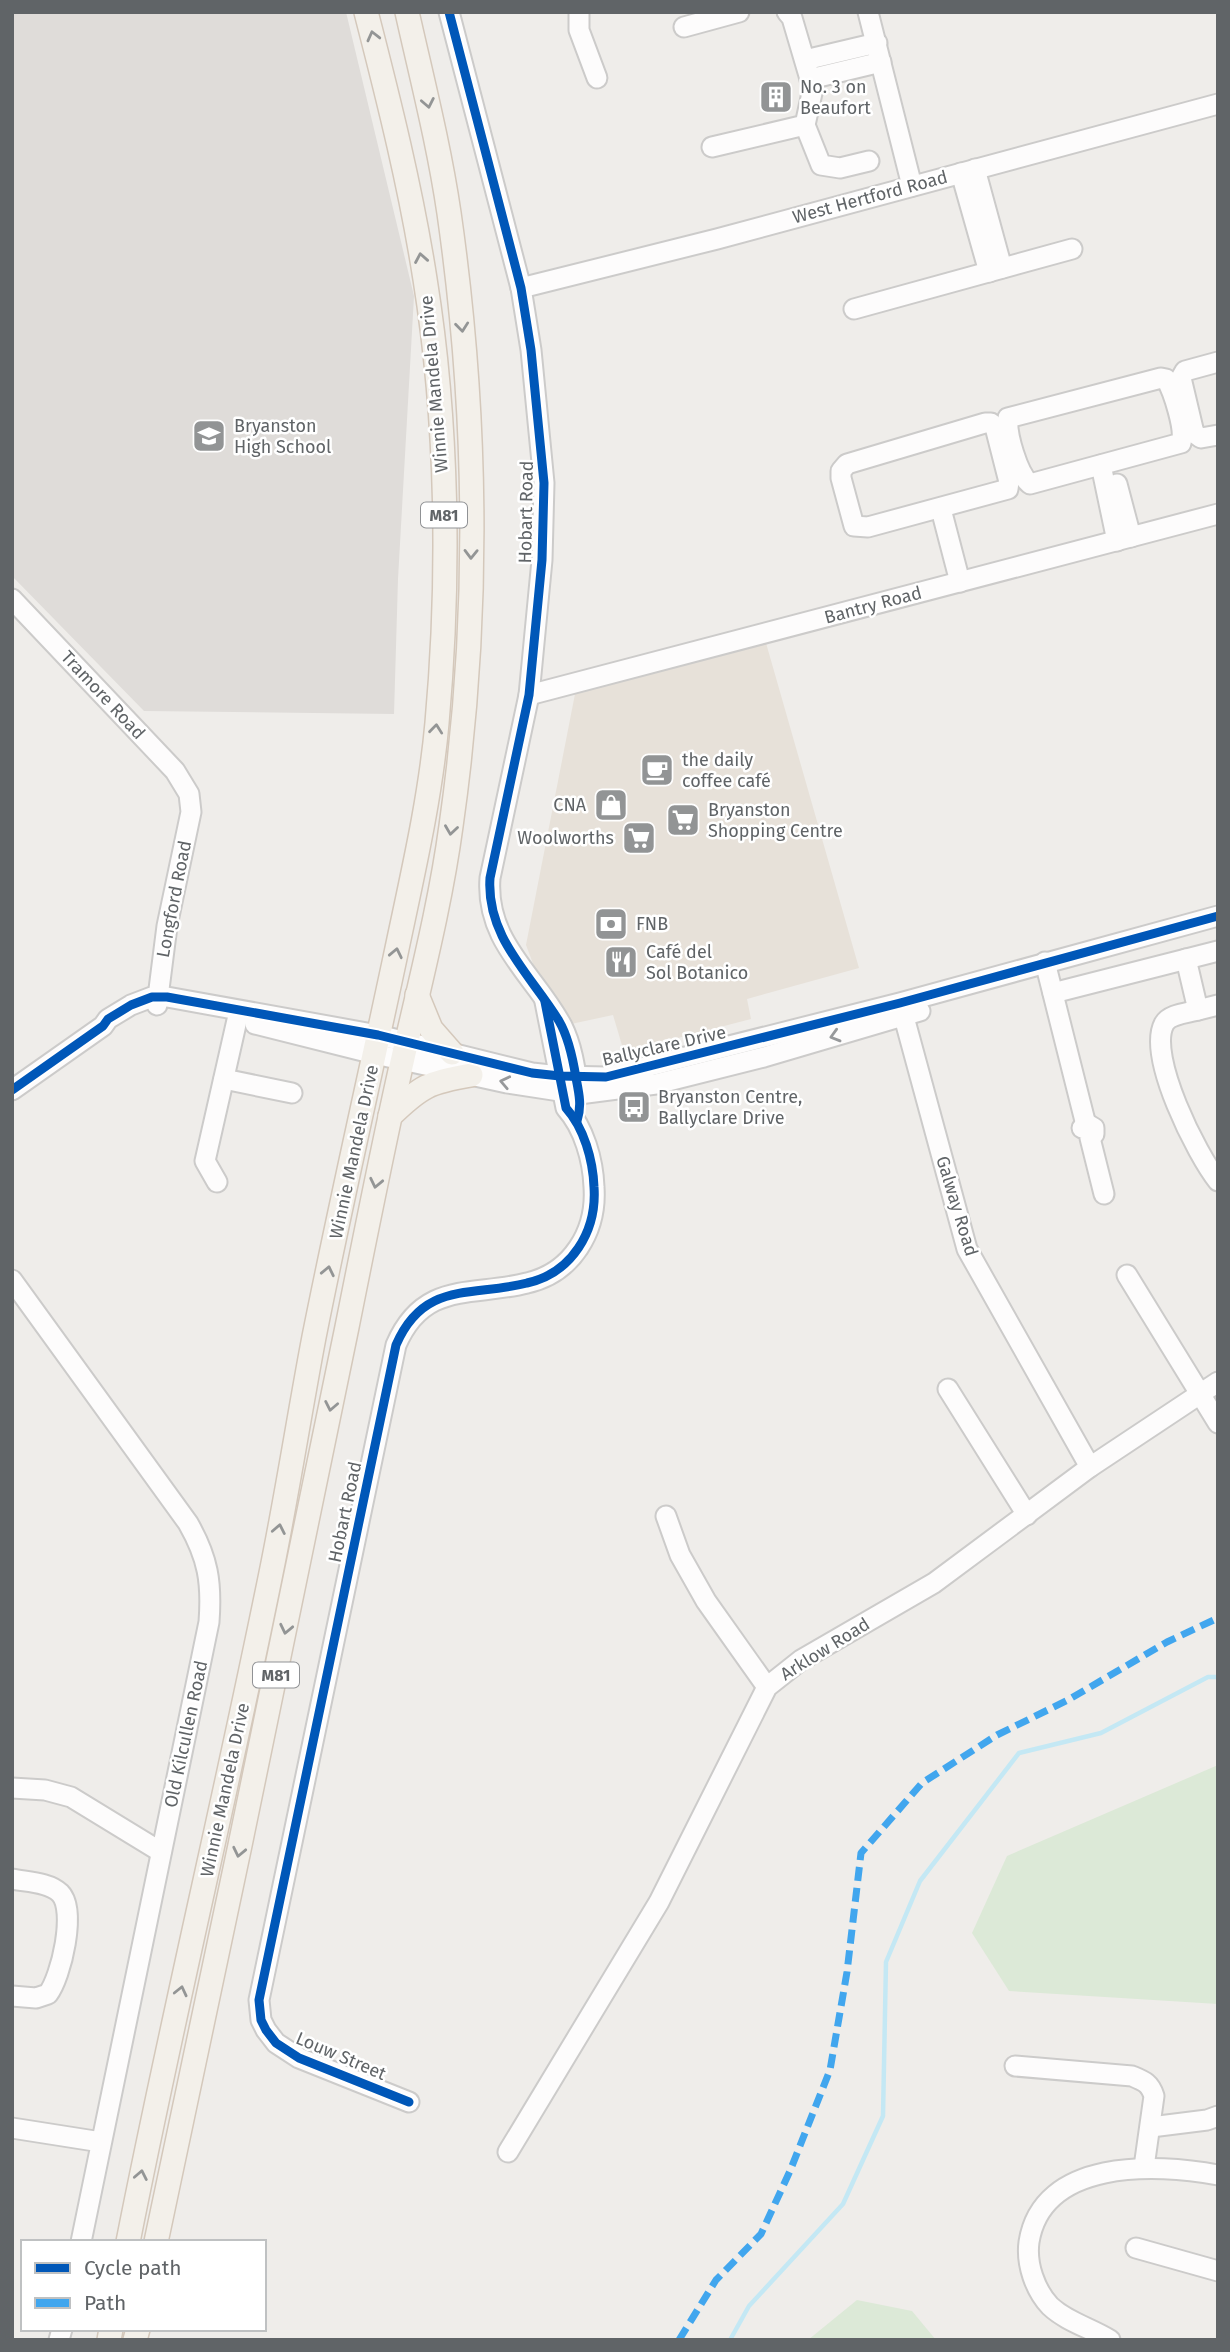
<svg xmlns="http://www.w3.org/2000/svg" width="1230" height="2352" font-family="'Fira Sans',sans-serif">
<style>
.commercial{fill:#e7e1d9}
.education{fill:#dfdcd9}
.green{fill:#dce9d7}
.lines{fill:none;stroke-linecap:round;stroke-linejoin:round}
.stream{stroke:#c4e8f4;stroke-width:4.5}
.minor-casing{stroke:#cccbca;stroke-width:23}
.major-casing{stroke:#d4c8bb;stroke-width:26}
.minor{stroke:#fdfcfc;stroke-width:19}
.major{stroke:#f3f0ea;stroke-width:23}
.quiet{stroke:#41a6ee;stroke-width:7;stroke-dasharray:14 7;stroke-linecap:butt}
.cycleway-casing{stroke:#fff;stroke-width:13}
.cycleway{stroke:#0057b8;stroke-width:9}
.oneway{stroke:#939595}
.oneway2{stroke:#97999b}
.labels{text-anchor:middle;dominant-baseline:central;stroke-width:5;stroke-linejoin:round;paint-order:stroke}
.shield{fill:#fff;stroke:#909295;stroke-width:2}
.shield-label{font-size:16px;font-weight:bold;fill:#606467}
.poi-label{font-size:18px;fill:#606467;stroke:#fff;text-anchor:start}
.street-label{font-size:18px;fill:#606467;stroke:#fff}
</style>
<rect width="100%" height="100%" fill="#efedea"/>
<polygon class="commercial" points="766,643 859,968 747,999 751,1019 624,1052 613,1015 557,1027 526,945 575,694"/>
<polygon class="education" points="12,12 346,12 414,296 398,579 394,714 144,711 12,576"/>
<g class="green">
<polygon points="1218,1765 1218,2004 1009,1991 972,1933 1007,1856"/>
<polygon points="857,2300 912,2311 936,2340 808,2340"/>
</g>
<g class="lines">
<polyline class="stream" points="730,2340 749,2306 843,2204 883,2116 886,1962 920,1881 1019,1753 1101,1733 1208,1677 1218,1677"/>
<defs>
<g id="minor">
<path d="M449,12l72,276 10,62 13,133 -2,77 -13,135 -39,183c-5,64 45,97 72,148 10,20 13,42 16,63"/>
<polyline points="579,12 579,30 597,78"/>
<polyline points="868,12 912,186"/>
<polyline points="684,27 739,12"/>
<polyline points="805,60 877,43"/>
<polyline points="810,79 881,62"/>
<polyline points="805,125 821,165 840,168 869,161"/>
<polyline points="712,147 805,125 812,93 810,79 792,18 787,12"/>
<polyline points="975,169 1002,268"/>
<polyline points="961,173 989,272"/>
<polyline points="521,288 717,239 1218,104"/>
<polyline points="854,309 1072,249"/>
<polyline points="1218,362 1185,371 1181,378 1194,433 1201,438 1218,435"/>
<path d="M1161,378l5,1c7,12 20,51 15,64l-151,41c-12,-10 -24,-50 -22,-66z"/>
<polygon points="985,423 991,423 995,427 1009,482 1008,489 868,527 854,526 841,478 841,471 847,464"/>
<polyline points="1101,465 1117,541"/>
<polyline points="1117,484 1131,537"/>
<polyline points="941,509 960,582"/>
<polyline points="12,599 175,771 189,794 191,812 167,926 157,1005"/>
<polyline points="529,695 1218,514"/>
<polyline points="1186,959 1198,1010 1218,1005"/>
<polyline points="1045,962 1086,1125"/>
<polyline points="1053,993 1218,951"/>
<polyline points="901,1006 967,1249 1090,1467"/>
<path d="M1198,1010c-10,3 -29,4 -34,14 -17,32 33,131 54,157"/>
<polyline points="255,1024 375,1054 507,1083 579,1094 656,1084 764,1057 920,1011"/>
<polyline points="224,1079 292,1093"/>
<polyline points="12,1090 103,1026 108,1019 131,1005 152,997 167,997 378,1035 532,1073 560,1076 606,1077 900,1003 1218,916"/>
<polyline points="1082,1128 1089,1125 1094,1128 1094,1134 1090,1138 1104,1194"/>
<polyline points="217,1182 205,1161 237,1020"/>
<polyline points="1127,1275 1218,1423"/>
<path d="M12,1280l176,243c20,35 24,59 21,99l-128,620"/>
<polyline points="948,1389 1027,1515"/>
<polyline points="666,1516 680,1555 706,1601 767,1687"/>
<polyline points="12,1788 45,1790 71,1797 161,1852"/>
<path d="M12,1879c14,3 37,3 48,14 17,17 1,84 -12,101l-12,4 -24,-2"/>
<path d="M1015,2066l117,10c12,5 18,7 22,20l-10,71"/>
<path d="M409,2102l-110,-44 -23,-15 -10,-13 -5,-10 -2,-20 137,-655c28,-65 77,-48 131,-62 45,-10 70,-52 67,-96 -1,-27 -10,-59 -28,-79l-21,-106"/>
<polyline points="1151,2127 1207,2120 1218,2116"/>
<polyline points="12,2128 101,2142"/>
<polyline points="508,2152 659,1902 767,1687 801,1660 934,1583 1090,1467 1218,1382"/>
<polyline points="1136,2248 1218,2271"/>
<polyline points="59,2340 62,2329"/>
<path d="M1110,2340c-19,-12 -43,-18 -60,-34 -15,-16 -24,-42 -21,-64 13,-83 126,-79 189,-67"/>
</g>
<g id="major">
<polyline points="417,995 431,1029 452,1053"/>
<path d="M390,1116c31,-30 39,-34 81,-41"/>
<path d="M128,2242c44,-224 98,-446 143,-669 16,-78 28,-157 43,-236 25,-126 54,-252 81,-379 16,-77 35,-156 42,-235 13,-145 11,-300 -12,-444 -14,-90 -36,-178 -59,-267"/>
<path d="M156,2242c65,-305 129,-609 191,-915 17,-85 34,-171 53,-256 18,-81 40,-163 51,-245 29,-203 27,-410 -2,-613 -10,-68 -27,-134 -42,-201"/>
<polyline points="109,2340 111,2329"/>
<polyline points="135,2340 138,2329"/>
</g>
</defs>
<use href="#minor" class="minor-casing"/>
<use href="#major" class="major-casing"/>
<use href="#minor" class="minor"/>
<use href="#major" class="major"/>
<polyline class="quiet" points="679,2340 716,2280 761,2234 790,2171 830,2070 847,1972 861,1853 922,1783 997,1735 1068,1700 1167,1642 1218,1618"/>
<defs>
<g id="cycleway">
<path d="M449,12l72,276 10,62 13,133 -2,77 -13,135 -39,183c-4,59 41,97 69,143 10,17 14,38 17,57 3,15 6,28 1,43"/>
<polyline points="12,1090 103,1026 108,1019 131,1005 152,997 167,997 378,1035 532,1073 560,1076 606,1077 900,1003 1218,916"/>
<path d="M409,2102l-110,-44 -23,-15 -10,-13 -5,-10 -2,-20 137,-655c28,-65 77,-48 131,-62 45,-10 70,-52 67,-96 -1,-27 -10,-59 -28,-79l-21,-106"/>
</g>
</defs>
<use href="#cycleway" class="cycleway-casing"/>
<use href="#cycleway" class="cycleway"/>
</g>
<defs><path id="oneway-chevron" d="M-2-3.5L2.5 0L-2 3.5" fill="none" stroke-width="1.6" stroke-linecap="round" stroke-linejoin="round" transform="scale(1.75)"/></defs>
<g class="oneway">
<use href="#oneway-chevron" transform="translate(373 36) rotate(-104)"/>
<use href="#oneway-chevron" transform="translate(428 103) rotate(79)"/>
<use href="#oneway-chevron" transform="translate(421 258) rotate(-100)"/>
<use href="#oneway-chevron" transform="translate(462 327) rotate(84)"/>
<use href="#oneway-chevron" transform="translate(471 554) rotate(91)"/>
<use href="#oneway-chevron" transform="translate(436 729) rotate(-84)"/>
<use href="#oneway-chevron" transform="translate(451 830) rotate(98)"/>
<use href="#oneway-chevron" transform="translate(396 953) rotate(-78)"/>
<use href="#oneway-chevron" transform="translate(376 1183) rotate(102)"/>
<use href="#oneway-chevron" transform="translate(328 1271) rotate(-78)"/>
<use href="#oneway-chevron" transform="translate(331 1406) rotate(101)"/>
<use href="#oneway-chevron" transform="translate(279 1529) rotate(-79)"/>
<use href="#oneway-chevron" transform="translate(286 1629) rotate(102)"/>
<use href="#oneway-chevron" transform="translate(239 1852) rotate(102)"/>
<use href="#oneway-chevron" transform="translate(181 1991) rotate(-77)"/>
<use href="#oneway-chevron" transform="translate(141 2175) rotate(-79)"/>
</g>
<g class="oneway2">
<use href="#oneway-chevron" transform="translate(835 1036) rotate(164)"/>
<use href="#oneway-chevron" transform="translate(505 1082) rotate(-168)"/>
</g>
<defs>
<symbol id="building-square" viewBox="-11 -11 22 22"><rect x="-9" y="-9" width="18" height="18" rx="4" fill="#929495" stroke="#fff"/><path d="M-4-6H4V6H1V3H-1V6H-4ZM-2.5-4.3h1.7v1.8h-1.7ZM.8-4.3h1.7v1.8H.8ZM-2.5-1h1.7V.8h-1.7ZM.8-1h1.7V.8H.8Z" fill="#fff"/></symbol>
<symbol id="school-square" viewBox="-11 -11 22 22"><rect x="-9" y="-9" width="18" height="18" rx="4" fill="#929495" stroke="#fff"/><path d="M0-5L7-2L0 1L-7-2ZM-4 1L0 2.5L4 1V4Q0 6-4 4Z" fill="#fff"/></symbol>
<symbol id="cafe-square" viewBox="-11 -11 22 22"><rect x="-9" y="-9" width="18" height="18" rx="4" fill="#929495" stroke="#fff"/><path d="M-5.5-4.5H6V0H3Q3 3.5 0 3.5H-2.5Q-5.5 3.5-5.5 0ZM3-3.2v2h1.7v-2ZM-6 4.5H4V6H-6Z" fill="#fff"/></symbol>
<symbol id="shop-square" viewBox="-11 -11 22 22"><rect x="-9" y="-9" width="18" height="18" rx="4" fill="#929495" stroke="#fff"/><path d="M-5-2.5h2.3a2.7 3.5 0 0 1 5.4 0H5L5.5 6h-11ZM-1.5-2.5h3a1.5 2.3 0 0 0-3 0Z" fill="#fff"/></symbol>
<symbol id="supermarket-square" viewBox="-11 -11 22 22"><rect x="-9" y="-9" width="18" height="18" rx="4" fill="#929495" stroke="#fff"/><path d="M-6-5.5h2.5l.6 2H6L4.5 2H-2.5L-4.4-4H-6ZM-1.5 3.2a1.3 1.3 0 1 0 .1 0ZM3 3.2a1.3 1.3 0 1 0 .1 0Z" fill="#fff"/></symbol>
<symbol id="bank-square" viewBox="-11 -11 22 22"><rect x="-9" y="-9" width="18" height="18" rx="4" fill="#929495" stroke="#fff"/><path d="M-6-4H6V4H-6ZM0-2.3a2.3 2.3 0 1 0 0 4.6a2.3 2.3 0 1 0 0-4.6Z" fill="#fff"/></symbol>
<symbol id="restaurant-square" viewBox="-11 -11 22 22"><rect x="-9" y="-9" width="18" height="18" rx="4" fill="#929495" stroke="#fff"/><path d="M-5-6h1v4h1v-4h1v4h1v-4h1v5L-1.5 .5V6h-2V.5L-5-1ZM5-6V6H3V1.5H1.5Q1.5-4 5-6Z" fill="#fff"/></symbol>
<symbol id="bus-square" viewBox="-11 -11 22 22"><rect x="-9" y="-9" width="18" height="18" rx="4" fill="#929495" stroke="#fff"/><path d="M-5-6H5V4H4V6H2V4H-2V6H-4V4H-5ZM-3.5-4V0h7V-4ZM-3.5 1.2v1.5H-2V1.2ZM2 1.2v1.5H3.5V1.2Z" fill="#fff"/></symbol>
</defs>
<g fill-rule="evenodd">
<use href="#building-square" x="757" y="78" width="38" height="38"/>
<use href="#school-square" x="190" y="417" width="38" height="38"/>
<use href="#cafe-square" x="638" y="751" width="38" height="38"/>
<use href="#shop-square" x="592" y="786" width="38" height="38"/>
<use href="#supermarket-square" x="664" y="801" width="38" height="38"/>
<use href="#supermarket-square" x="620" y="819" width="38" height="38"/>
<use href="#bank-square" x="592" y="905" width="38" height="38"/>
<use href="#restaurant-square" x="602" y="943" width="38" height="38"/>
<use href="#bus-square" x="615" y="1088" width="38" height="38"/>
</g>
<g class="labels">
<g class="shield">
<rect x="421" y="502.5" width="46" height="25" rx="5"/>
<rect x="253" y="1662.5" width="46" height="25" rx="5"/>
</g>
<g class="shield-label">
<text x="444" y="515">M81</text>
<text x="276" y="1675">M81</text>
</g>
<g class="poi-label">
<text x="800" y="87">No. 3 on<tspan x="800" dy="21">Beaufort</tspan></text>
<text x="234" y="426">Bryanston<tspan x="234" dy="21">High School</tspan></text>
<text x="682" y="760">the daily<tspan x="682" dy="21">coffee café</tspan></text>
<text x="586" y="805" text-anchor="end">CNA</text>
<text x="708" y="810">Bryanston<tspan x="708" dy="21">Shopping Centre</tspan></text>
<text x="614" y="838" text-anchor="end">Woolworths</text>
<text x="636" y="924">FNB</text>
<text x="646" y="952">Café del<tspan x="646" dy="21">Sol Botanico</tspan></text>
<text x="658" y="1097">Bryanston Centre,<tspan x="658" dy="21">Ballyclare Drive</tspan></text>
</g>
<g class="street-label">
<text transform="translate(870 197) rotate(-15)">West Hertford Road</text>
<text transform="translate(434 384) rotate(-95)">Winnie Mandela Drive</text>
<text transform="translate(526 512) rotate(-89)">Hobart Road</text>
<text transform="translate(873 605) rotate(-15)">Bantry Road</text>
<text transform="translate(103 695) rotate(47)">Tramore Road</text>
<text transform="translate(174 899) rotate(-79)">Longford Road</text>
<text transform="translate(664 1046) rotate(-13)">Ballyclare Drive</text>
<text transform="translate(354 1152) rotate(-78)">Winnie Mandela Drive</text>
<text transform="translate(957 1206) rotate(73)">Galway Road</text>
<text transform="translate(345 1512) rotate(-78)">Hobart Road</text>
<text transform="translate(825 1649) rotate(-32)">Arklow Road</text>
<text transform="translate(186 1734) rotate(-78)">Old Kilcullen Road</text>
<text transform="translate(225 1790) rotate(-78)">Winnie Mandela Drive</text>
<text transform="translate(341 2056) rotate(23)">Louw Street</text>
</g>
</g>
<rect width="1230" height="2352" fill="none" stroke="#606467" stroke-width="28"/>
<rect x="21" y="2240" width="245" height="91" fill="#ffffff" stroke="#bfc1c2" stroke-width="2"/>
<rect x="35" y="2263" width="35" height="10" fill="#0057b8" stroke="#bfc1c2" stroke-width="2"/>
<text x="84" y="2275" font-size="21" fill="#606467">Cycle path</text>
<rect x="35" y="2298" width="35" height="10" fill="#41a6ee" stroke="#bfc1c2" stroke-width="2"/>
<text x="84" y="2310" font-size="21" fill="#606467">Path</text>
</svg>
